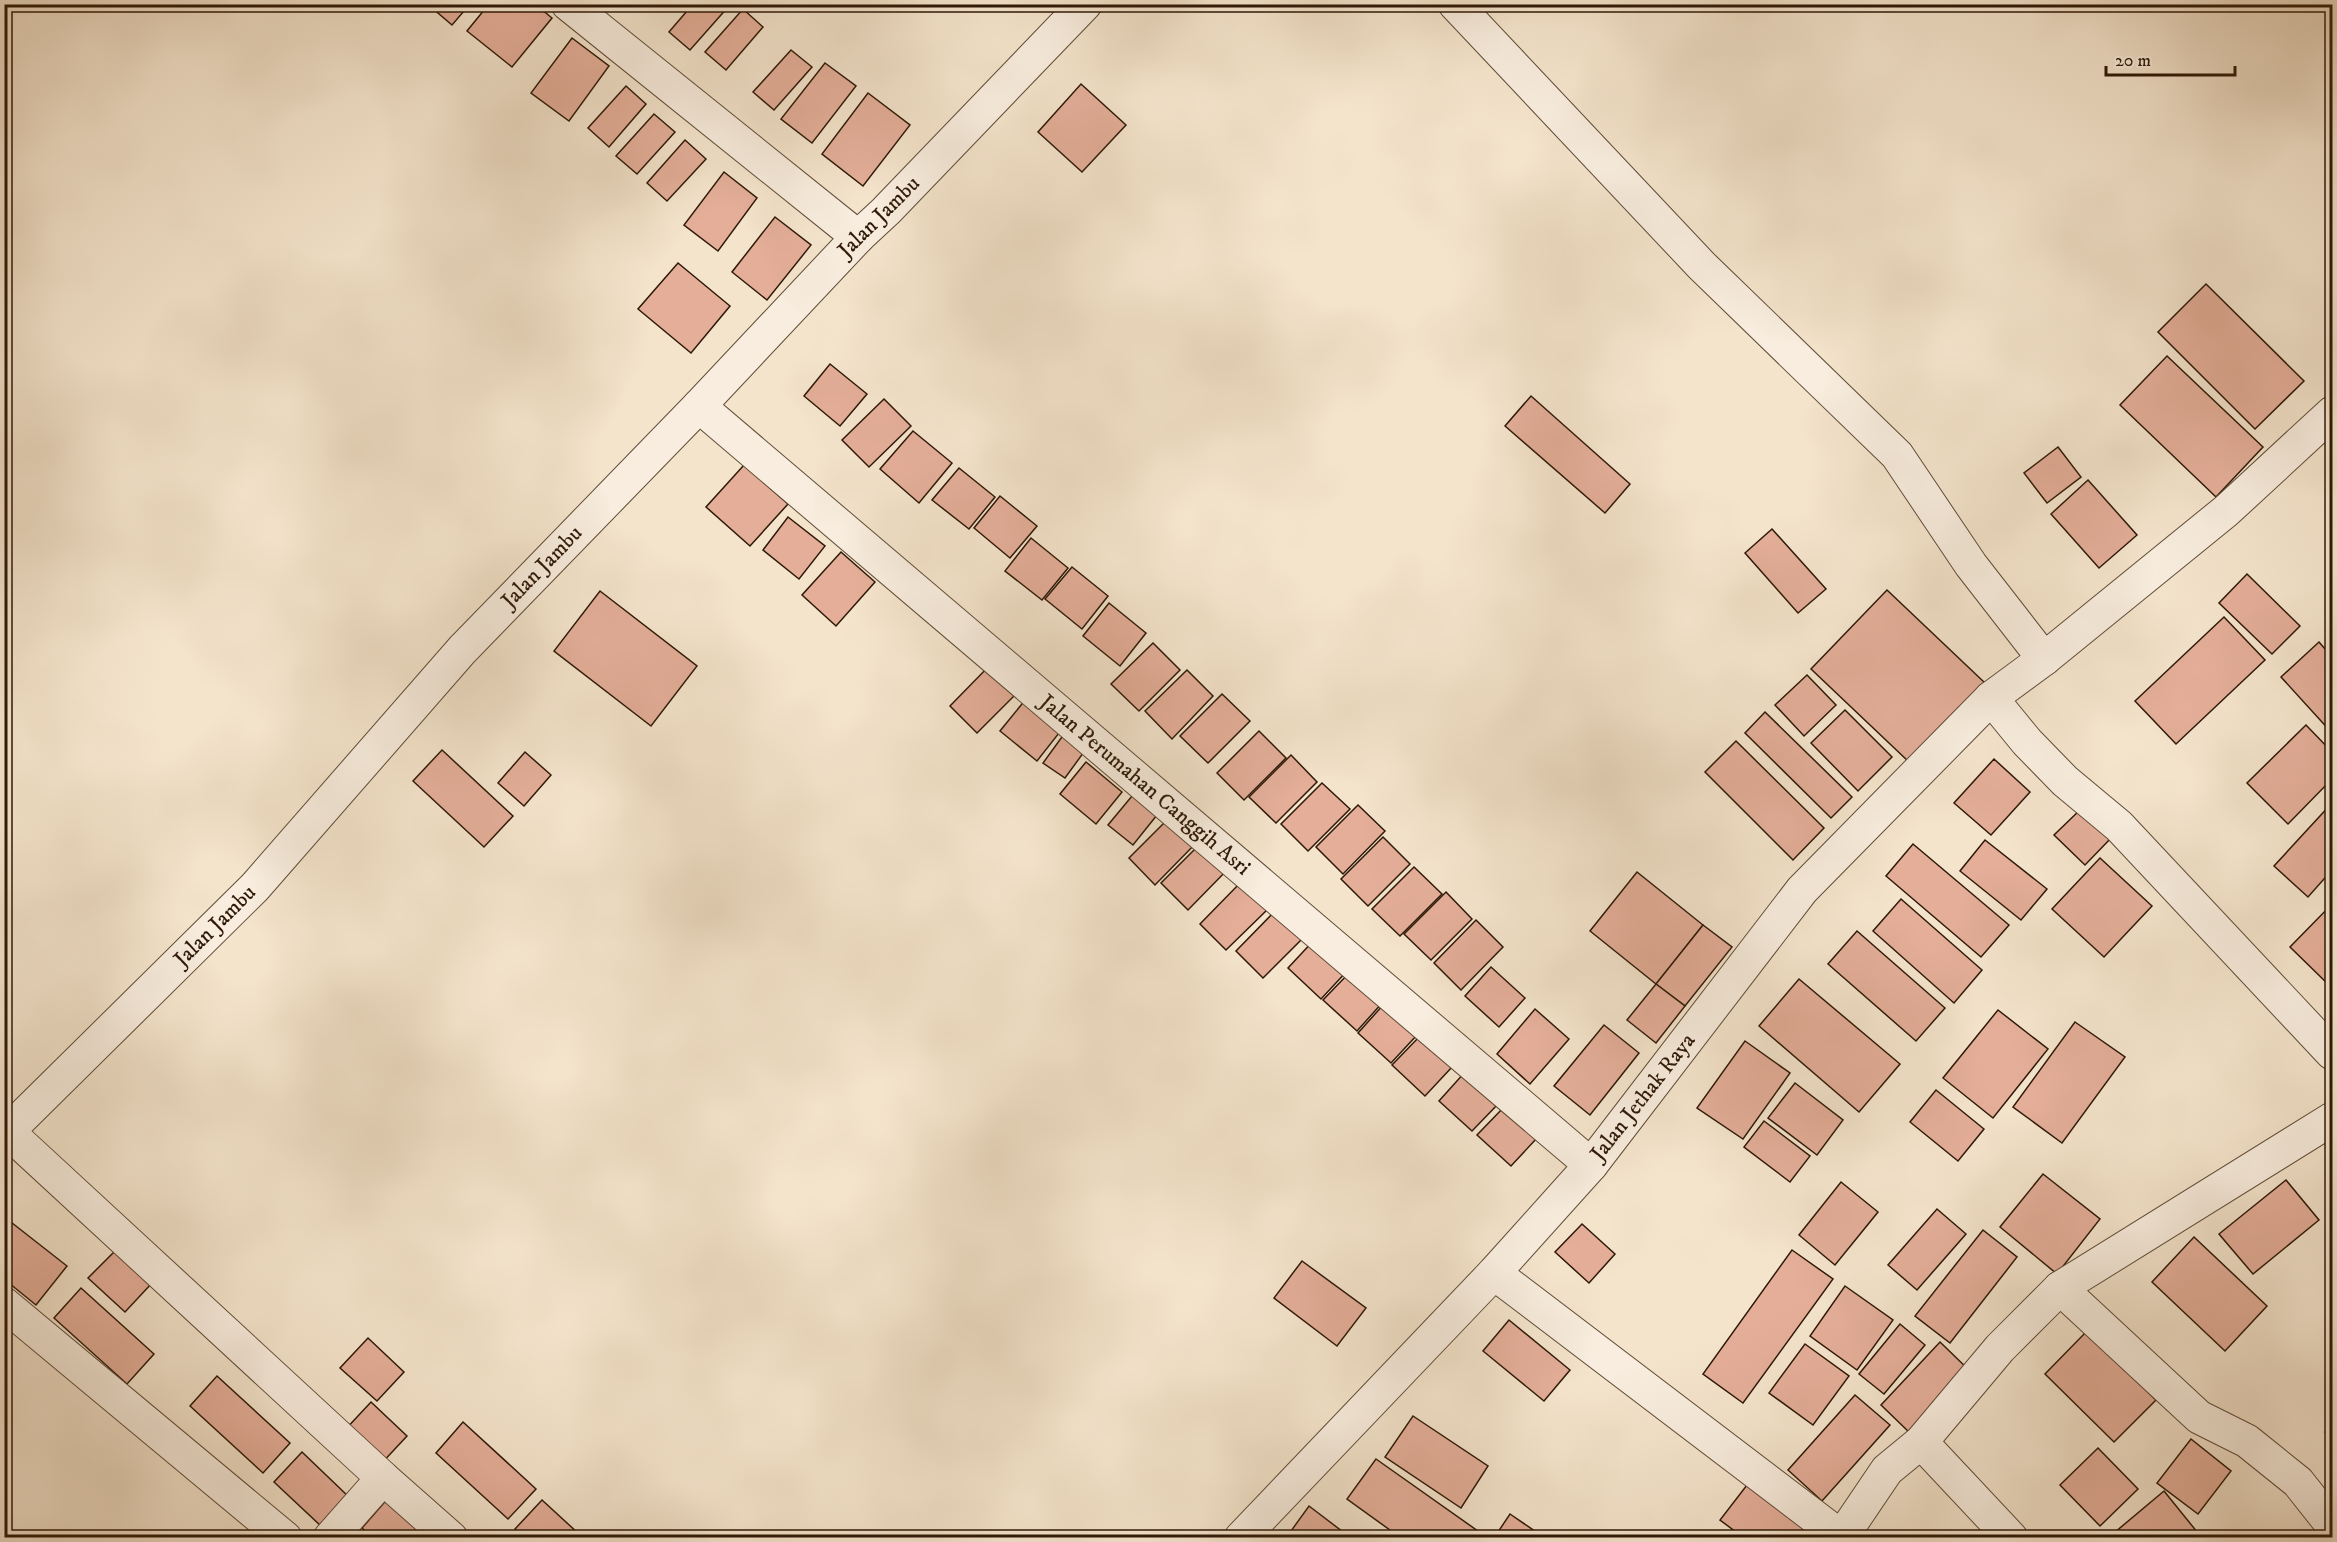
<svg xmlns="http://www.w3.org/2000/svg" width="2337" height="1542" font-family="'IM FELL DW Pica',serif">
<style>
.building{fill:#e4ae99;stroke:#2e1907;stroke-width:1.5}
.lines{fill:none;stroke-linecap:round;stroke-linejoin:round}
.minor-casing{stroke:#604c38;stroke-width:35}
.minor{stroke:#f8edde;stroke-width:33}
.labels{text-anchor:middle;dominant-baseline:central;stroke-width:4.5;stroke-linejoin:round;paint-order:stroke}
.street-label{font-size:22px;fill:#2e1907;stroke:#f8edde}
</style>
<rect width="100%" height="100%" fill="#f4e4cc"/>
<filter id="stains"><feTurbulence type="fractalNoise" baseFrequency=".00333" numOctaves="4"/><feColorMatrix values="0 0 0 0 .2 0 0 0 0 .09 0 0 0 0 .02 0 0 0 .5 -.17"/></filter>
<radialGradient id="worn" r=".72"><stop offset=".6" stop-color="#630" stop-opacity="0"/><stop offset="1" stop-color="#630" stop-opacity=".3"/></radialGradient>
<g class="building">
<polygon points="433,4 470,4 452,25 431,7"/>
<polygon points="489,4 535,4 552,18 512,67 467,31"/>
<polygon points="693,4 724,4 728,7 690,50 669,32"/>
<polygon points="743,9 763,27 726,70 705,52"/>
<polygon points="572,38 609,66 569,121 531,93"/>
<polygon points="791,50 812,67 774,110 753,92"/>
<polygon points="825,63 856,86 812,143 781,119"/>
<polygon points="1081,84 1126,125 1082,172 1038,132"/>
<polygon points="626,86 646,104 609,147 588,128"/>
<polygon points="868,93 910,125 863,186 822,154"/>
<polygon points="654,114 675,132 637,174 616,156"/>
<polygon points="685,140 706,159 667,201 647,183"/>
<polygon points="724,172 757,198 718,251 684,225"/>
<polygon points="775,217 811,245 767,300 732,272"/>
<polygon points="678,263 730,306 691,353 638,309"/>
<polygon points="2206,284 2304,381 2255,429 2158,332"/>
<polygon points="2167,356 2263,447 2216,497 2120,405"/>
<polygon points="830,364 867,394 840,426 804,396"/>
<polygon points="1531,396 1630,484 1605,513 1505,426"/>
<polygon points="884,399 911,426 869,467 842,440"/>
<polygon points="913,431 952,463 919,503 880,469"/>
<polygon points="2058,447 2081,477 2047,503 2024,473"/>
<polygon points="744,465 788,504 750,546 706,507"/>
<polygon points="959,468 995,497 969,529 932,500"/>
<polygon points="2088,480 2137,535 2099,568 2051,514"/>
<polygon points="1000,496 1037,526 1010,558 974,528"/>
<polygon points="788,517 825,546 799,579 763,550"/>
<polygon points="1772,529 1826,589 1798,613 1745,553"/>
<polygon points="1031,538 1068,568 1042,600 1005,571"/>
<polygon points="841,552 875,582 836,626 802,595"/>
<polygon points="1072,567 1108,596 1082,629 1045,599"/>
<polygon points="2247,574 2300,626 2272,654 2219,603"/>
<polygon points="1887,590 1985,683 1909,762 1811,669"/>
<polygon points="600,591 697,666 651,726 554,651"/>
<polygon points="1109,603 1146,633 1120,666 1083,636"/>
<polygon points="2224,617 2265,660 2176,744 2135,701"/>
<polygon points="2319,642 2332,657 2332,733 2281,677"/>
<polygon points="1153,643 1180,670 1139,711 1111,684"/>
<polygon points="991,664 1019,691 977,733 950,706"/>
<polygon points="1187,670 1213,696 1172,739 1145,711"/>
<polygon points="1807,675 1836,705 1804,736 1775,705"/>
<polygon points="1222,694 1250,721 1208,763 1180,736"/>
<polygon points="1026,699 1063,728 1037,761 1000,731"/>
<polygon points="1845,710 1892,757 1858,791 1811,743"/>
<polygon points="1765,712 1852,797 1831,818 1745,733"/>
<polygon points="2306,725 2332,752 2332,779 2288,824 2247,783"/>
<polygon points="1067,730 1089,745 1065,778 1043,763"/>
<polygon points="1259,731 1286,758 1244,800 1217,773"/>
<polygon points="1736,741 1824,828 1793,860 1705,772"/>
<polygon points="442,750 513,816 484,847 413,781"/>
<polygon points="525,752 551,775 524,806 498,783"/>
<polygon points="1291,755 1317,782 1276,823 1249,797"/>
<polygon points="1994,759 2030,792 1991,835 1954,803"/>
<polygon points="1086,762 1122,792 1096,824 1060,794"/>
<polygon points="1322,783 1350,809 1308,851 1281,824"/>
<polygon points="1137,790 1161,810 1133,845 1108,825"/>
<polygon points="2332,803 2332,870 2308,897 2274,866"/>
<polygon points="1358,805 1385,831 1343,874 1316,847"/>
<polygon points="2082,808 2112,837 2085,865 2054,835"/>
<polygon points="1171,816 1197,842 1155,885 1129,858"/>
<polygon points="1383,837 1410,864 1368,906 1341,879"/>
<polygon points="1985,840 2047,889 2021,920 1960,871"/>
<polygon points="1203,841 1229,868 1188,910 1161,883"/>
<polygon points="1913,844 2009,925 1981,957 1886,876"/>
<polygon points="2100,858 2152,906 2104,957 2052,909"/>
<polygon points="1414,867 1442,894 1400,936 1372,909"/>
<polygon points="1637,872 1703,925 1656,984 1590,931"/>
<polygon points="1241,882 1268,909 1226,950 1200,924"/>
<polygon points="1446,892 1472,919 1431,960 1404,934"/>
<polygon points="1901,899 1982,970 1954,1003 1873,931"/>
<polygon points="2332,904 2332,988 2290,947"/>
<polygon points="1277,909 1305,936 1263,978 1236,951"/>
<polygon points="1476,920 1503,947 1461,990 1434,963"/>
<polygon points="1703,925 1732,947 1685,1006 1656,984"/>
<polygon points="1857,931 1945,1008 1916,1041 1828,964"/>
<polygon points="1315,939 1348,970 1321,999 1288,968"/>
<polygon points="1491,967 1525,998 1499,1027 1465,996"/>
<polygon points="1350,972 1383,1002 1357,1031 1323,1000"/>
<polygon points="1799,979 1900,1064 1859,1112 1759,1026"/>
<polygon points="1656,984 1685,1006 1656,1043 1627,1020"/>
<polygon points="1384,1004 1417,1035 1391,1063 1358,1033"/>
<polygon points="1535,1009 1569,1039 1530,1084 1497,1054"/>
<polygon points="1998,1010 2048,1049 1993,1118 1943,1078"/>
<polygon points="2075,1022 2125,1057 2062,1143 2013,1107"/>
<polygon points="1604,1025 1639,1053 1590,1115 1554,1086"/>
<polygon points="1419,1037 1452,1067 1425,1096 1392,1065"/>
<polygon points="1745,1041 1790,1073 1743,1139 1697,1108"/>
<polygon points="1465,1072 1499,1103 1472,1131 1439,1101"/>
<polygon points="1795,1083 1843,1120 1817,1155 1768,1118"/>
<polygon points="1936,1090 1984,1129 1958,1161 1910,1122"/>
<polygon points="1504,1107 1537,1138 1511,1166 1477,1135"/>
<polygon points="1764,1121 1810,1156 1790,1182 1744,1147"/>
<polygon points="2043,1174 2100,1219 2057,1274 2000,1227"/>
<polygon points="2286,1180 2319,1220 2253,1274 2219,1234"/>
<polygon points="1841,1182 1878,1212 1835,1265 1799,1235"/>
<polygon points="1937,1209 1966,1234 1917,1290 1888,1265"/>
<polygon points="7,1219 67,1266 36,1305 4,1279 4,1222"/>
<polygon points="1582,1224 1615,1254 1589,1283 1555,1252"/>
<polygon points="1983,1230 2017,1257 1950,1343 1915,1316"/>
<polygon points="2194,1237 2267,1306 2225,1351 2152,1282"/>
<polygon points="116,1250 152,1283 125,1312 88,1278"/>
<polygon points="1792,1250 1833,1279 1743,1403 1703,1374"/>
<polygon points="1302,1261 1366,1308 1337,1346 1274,1298"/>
<polygon points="1845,1286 1893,1320 1857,1370 1810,1336"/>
<polygon points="81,1288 154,1354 127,1384 54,1318"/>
<polygon points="1509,1320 1570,1370 1544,1401 1483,1351"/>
<polygon points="1900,1324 1925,1345 1884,1394 1859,1374"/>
<polygon points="2086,1332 2156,1400 2114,1442 2045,1374"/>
<polygon points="368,1338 404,1372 377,1401 340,1368"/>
<polygon points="1940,1342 1971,1372 1911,1434 1881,1405"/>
<polygon points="1805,1344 1849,1376 1813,1425 1769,1393"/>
<polygon points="217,1376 290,1443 263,1473 190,1406"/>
<polygon points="1855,1395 1890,1425 1822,1501 1788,1470"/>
<polygon points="371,1402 407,1436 380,1465 344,1431"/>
<polygon points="1413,1416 1488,1466 1461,1508 1385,1457"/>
<polygon points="463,1422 536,1489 508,1519 436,1453"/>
<polygon points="2332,1423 2332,1437 2325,1432"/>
<polygon points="2191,1439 2231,1471 2198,1514 2157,1483"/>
<polygon points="2098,1448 2138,1489 2100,1526 2060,1485"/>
<polygon points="302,1452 350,1498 322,1527 274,1482"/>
<polygon points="1376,1459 1485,1536 1484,1538 1401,1538 1347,1499"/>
<polygon points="1747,1485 1818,1538 1744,1538 1720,1520"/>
<polygon points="2164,1491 2202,1538 2108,1538"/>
<polygon points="389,1497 434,1538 373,1538 362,1528"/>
<polygon points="542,1500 579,1534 575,1538 524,1538 515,1529"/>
<polygon points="1309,1506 1351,1538 1286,1538"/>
<polygon points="1510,1514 1545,1538 1494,1538"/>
</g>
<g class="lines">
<defs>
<g id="minor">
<polyline points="568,4 858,237"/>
<polyline points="1455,4 1702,266 1897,455 1971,565 2044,659"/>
<polyline points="699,406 1591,1165"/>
<polyline points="1991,698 2027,742 2065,781 2119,826 2332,1053"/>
<polyline points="8,1132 383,1478 451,1538"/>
<polyline points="4,1135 255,887 462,650 699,406 858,237 886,211 1085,4"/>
<polyline points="1494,1273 1841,1537"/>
<polyline points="2060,1288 2199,1417 2247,1441 2298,1482 2332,1525"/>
<polyline points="4,1304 285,1538"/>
<polyline points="1921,1442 2011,1538"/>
<polyline points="330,1538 383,1478"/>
<polyline points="1241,1538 1494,1273 1591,1165 1802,890 1991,698 2044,659 2226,511 2332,413"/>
<polyline points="1841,1538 1887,1470 1921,1442 2000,1348 2060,1288 2332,1119"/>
</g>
</defs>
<use href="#minor" class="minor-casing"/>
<use href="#minor" class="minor"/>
</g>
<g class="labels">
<g class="street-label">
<text transform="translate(879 217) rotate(-45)">Jalan Jambu</text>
<text transform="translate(542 567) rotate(-46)">Jalan Jambu</text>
<text transform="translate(1145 785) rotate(40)">Jalan Perumahan Canggih Asri</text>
<text transform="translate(215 926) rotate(-45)">Jalan Jambu</text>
<text transform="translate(1643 1097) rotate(-52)">Jalan Jethak Raya</text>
</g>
</g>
<rect width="2337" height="1542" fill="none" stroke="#f4e4cc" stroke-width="24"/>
<rect x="6" y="6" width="2325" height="1530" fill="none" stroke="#2e1907" stroke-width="3"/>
<rect x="12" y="12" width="2313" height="1518" fill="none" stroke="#2e1907" stroke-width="1.5"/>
<path d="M2106 66v9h129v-9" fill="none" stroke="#2e1907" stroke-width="3"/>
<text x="2115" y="66" font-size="18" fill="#2e1907" stroke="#f8edde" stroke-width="4.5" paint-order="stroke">20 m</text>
<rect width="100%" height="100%" filter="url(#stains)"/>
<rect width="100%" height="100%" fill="url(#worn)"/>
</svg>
